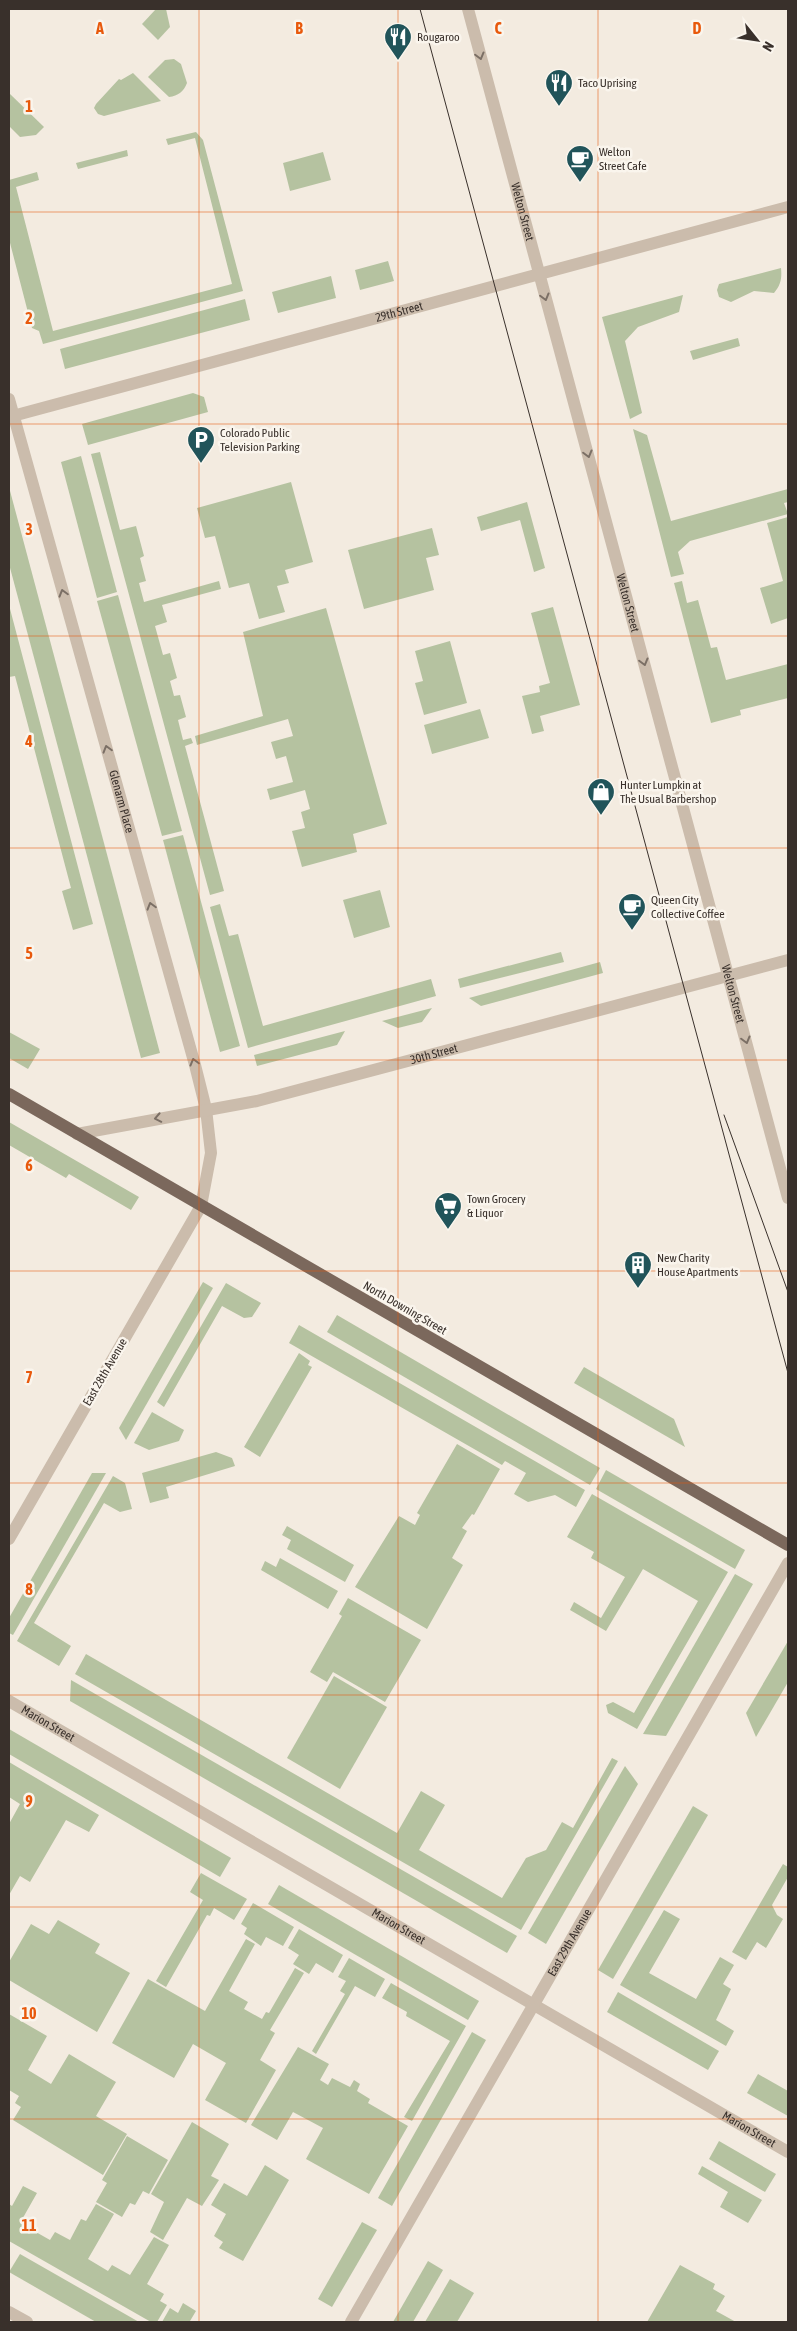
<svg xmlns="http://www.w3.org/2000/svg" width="797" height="2331" font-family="'Asap Condensed',sans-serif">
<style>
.green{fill:#b5c2a0}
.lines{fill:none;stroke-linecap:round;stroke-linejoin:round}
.minor{stroke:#cbbcac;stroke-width:12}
.major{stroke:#7b685c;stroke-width:12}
.tram{stroke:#39302b;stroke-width:1}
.oneway{stroke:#7b6f65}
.grid{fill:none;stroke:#e8590c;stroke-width:1;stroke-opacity:0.55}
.labels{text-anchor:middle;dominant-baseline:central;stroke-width:5;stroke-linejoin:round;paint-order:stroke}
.poi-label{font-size:12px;fill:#39302b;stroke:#faf5ed;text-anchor:start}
.street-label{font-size:12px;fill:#39302b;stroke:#faf5ed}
.grid-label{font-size:16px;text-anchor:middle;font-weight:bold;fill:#e8590c;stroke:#faf5ed;stroke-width:5;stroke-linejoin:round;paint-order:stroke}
</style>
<rect width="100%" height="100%" fill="#f3ebe0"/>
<g class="green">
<polygon points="156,9 166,9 170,27 158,40 142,24"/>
<path d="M174,59l7,5 6,19c-3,8 -9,13 -18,14l-21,-20 17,-17z"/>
<polygon points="133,73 161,101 104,116 98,114 94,108 96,104 119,79 121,80"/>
<polygon points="9,93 44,127 36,135 20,137 9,126"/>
<polygon points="196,132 203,140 243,291 43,344 39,331 32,328 9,239 9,180 37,172 39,180 16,187 53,331 232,284 195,138 168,145 166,139"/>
<polygon points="127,150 128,156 78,169 76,163"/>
<polygon points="323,152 331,180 290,191 283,163"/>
<polygon points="388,261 394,281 360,290 355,270"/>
<path d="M781,268c1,10 0,17 -7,25l-20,-2 -23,11 -12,-5 -2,-7 2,-6z"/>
<polygon points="331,276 336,298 278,313 272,292"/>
<polygon points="683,295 679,312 638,327 625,341 642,413 630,419 602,317"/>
<polygon points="245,299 250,320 65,369 60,349"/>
<polygon points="738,338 740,346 693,360 690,351"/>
<polygon points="193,393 204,397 208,412 88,445 82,424"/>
<polygon points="633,429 647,435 671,521 788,489 788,502 784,503 788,514 690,541 678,552 684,574 671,577"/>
<polygon points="100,452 120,530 136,526 144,556 140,558 146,581 139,583 144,602 219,581 221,589 162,605 167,622 155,626 163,655 170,653 177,678 170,681 174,696 180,695 186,717 178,720 183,740 191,738 193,743 185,746 224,891 210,895 91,454"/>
<polygon points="81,456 117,592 97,598 61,462"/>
<polygon points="291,482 313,562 285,570 289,583 277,586 285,612 259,619 249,583 229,588 215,536 205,538 197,508"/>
<polygon points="9,487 160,1053 141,1058 9,564"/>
<polygon points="527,502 545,568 534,572 520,520 481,531 477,517"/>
<polygon points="788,517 788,618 771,624 760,588 783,581 767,523"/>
<polygon points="432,528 439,555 426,558 434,590 364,609 348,550"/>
<polygon points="682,581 687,603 698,600 711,648 717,647 726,680 788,664 788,698 740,710 741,715 711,723 674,583"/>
<polygon points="118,595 182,831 162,836 97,601"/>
<polygon points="9,605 93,924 73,930 62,891 71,888 15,676 9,677"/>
<polygon points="553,607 580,705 540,716 544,731 532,734 522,696 540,692 539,686 550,683 531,613"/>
<polygon points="326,608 387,824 353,834 357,852 302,867 292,831 305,828 301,812 310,809 305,790 270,800 267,789 293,782 286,756 276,759 271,742 293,736 288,719 197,745 195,736 263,716 243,632"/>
<polygon points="450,641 467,703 424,715 415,683 423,681 415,651"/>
<polygon points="480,709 489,738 432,754 424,725"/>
<polygon points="183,835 240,1046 220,1052 163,840"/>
<polygon points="380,890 390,927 354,938 343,900"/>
<polygon points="220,904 229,936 238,934 263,1026 431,979 436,996 248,1048 210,907"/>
<polygon points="561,952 564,962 460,988 458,979"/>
<polygon points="600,962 603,973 481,1006 469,998"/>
<polygon points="432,1008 422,1022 398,1028 382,1021"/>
<polygon points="345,1031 337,1045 257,1066 254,1055"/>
<polygon points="9,1032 40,1049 28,1069 9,1058"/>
<polygon points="9,1122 139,1197 131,1210 69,1174 66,1178 9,1145"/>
<polygon points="203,1282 213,1288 126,1440 119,1428"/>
<polygon points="226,1283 261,1303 252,1317 244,1318 222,1306 164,1407 157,1402"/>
<polygon points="337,1315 600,1468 590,1485 327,1332"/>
<polygon points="299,1325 585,1490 576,1507 555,1495 528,1502 514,1494 526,1473 505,1461 502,1465 289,1343"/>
<polygon points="299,1353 310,1361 308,1365 312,1367 260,1457 244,1447"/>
<polygon points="584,1367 674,1419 685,1447 574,1383"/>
<polygon points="152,1412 184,1430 179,1441 149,1450 134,1443"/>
<polygon points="457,1444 500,1469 474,1515 472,1514 462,1528 467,1531 452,1558 463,1565 427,1629 355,1587 399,1516 415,1525 420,1515 417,1513"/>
<polygon points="216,1452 232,1458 235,1466 166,1487 169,1498 150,1503 142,1473"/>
<polygon points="606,1470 745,1550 735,1569 596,1489"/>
<polygon points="92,1473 106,1473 13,1635 9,1633 9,1618"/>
<polygon points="113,1476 125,1483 132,1509 120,1512 104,1503 34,1623 71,1646 59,1666 17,1641"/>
<polygon points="592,1494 728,1572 637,1729 608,1713 606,1705 613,1702 634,1713 698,1601 643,1569 606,1631 570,1610 574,1602 601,1618 625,1577 591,1558 594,1552 567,1537"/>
<polygon points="287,1526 354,1565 345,1582 287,1549 291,1540 282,1535"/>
<polygon points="280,1558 338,1591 328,1609 261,1570 265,1561 276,1567"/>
<polygon points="735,1574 753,1584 666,1736 643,1734"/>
<polygon points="348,1598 421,1640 385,1702 333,1672 327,1682 310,1672 342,1616 339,1614"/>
<polygon points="788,1641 788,1682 756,1737 746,1713"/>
<polygon points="86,1654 397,1833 421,1791 445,1805 419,1850 502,1898 526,1858 546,1850 562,1822 573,1828 612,1758 618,1761 521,1930 75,1674"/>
<polygon points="334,1676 387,1707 340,1789 287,1758"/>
<polygon points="71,1680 517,1936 507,1953 70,1701"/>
<polygon points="9,1729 231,1858 220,1877 9,1754"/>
<polygon points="9,1762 99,1815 89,1832 66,1820 30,1882 20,1876 9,1895 9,1824 20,1804 9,1797"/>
<polygon points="625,1766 638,1784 546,1944 528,1933"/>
<polygon points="693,1806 708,1815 613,1979 598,1970"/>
<polygon points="783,1864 788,1867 788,1877 772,1905 777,1915 783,1919 766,1948 757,1942 746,1960 732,1952"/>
<polygon points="201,1873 247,1899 234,1920 214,1908 210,1916 207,1915 166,1987 156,1981 203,1900 190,1892"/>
<polygon points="279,1885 479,2001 468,2020 268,1904"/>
<polygon points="253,1903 294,1927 283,1946 266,1937 261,1946 244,1934 247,1928 241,1924"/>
<polygon points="664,1910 680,1919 649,1973 696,1999 720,1957 734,1965 723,1984 731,1989 716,2020 734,2031 726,2046 620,1985"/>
<polygon points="58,1920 100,1944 95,1953 130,1973 97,2032 9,1980 9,1962 31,1924 49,1934"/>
<polygon points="299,1929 343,1955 333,1973 316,1963 309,1974 293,1964 299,1955 288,1948"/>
<polygon points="246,1939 255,1944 229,1991 248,2002 244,2009 262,2019 266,2012 269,2013 295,1968 304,1973 270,2030 275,2033 260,2060 276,2070 246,2123 205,2100 226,2063 193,2044 174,2078 112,2043 148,1979 205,2011"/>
<polygon points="349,1958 385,1979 375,1997 355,1986 316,2054 312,2051 345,1994 340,1991 346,1981 338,1977"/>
<polygon points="391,1983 466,2026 412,2121 404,2117 450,2041 406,2016 407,2012 382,1998"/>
<polygon points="618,1992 719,2051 708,2070 607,2012"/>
<polygon points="9,2014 47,2036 28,2070 51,2084 69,2054 116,2082 96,2116 127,2134 103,2175 13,2120 21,2107 15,2103 19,2096 9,2090"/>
<polygon points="472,2032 486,2040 392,2206 378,2198"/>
<polygon points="298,2047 329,2064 320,2080 328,2085 332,2078 350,2087 354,2080 360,2084 357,2091 370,2099 368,2103 408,2126 369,2194 306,2159 323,2128 293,2112 277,2140 251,2125"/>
<polygon points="758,2074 788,2091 788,2116 747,2093"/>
<polygon points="192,2122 229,2144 211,2176 219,2180 202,2206 187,2198 163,2240 150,2232 164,2202 151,2194"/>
<polygon points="127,2136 168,2160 149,2194 143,2191 135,2205 130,2203 122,2217 96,2202 107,2183 102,2180"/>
<polygon points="719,2141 776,2174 765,2192 709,2159"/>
<polygon points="265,2165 289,2180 243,2261 219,2248 223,2242 214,2236 226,2214 211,2205 224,2183 247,2196"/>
<polygon points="702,2166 762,2200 748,2223 720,2207 728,2192 698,2174"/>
<polygon points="23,2186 37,2193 20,2223 50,2240 55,2232 70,2240 81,2219 86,2221 96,2204 114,2214 88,2259 108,2271 112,2265 130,2275 154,2237 169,2245 147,2284 164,2294 160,2301 167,2305 157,2322 151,2322 9,2241 9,2204 12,2206"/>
<polygon points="362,2222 377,2230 332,2307 318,2299"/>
<polygon points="20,2254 139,2322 96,2322 9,2272"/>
<polygon points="428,2261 443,2270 413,2322 393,2322"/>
<polygon points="680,2265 715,2284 713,2289 725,2296 716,2311 736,2322 647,2322"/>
<polygon points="450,2279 474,2293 457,2322 425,2322"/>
<polygon points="183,2303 196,2311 190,2321 193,2322 162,2322 170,2308 178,2313"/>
</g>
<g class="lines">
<g class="minor">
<path id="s1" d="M468,9l320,1189"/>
<path id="s2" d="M9,399l186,666 11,44 5,44 -10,53 -192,333"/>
<path id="s3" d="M9,417l779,-210"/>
<path id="s4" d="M77,1134l180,-33 531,-141"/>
<path id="s5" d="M9,1701l779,451"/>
<polyline points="9,2312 27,2322"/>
<path id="s6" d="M351,2322l437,-759"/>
</g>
<polyline class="major" points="9,1094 788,1545"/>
<g class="tram">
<polyline points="420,9 788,1373"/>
<polyline points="724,1115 788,1292"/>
</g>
</g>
<defs><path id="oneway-chevron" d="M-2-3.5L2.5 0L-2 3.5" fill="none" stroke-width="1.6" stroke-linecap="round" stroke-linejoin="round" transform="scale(1.25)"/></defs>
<g class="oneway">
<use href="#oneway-chevron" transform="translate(480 56) rotate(75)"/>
<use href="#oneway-chevron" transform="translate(545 297) rotate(75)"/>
<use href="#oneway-chevron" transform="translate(588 454) rotate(75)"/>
<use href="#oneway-chevron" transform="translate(63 593) rotate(-106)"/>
<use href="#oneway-chevron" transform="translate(644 662) rotate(75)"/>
<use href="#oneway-chevron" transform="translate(107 749) rotate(-106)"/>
<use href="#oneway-chevron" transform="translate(151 906) rotate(-106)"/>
<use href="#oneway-chevron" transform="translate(746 1040) rotate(75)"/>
<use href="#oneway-chevron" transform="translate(194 1062) rotate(-105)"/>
<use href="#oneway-chevron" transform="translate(158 1118) rotate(169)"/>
</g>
<path class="grid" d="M199,9v2313M398,9v2313M598,9v2313M9,212h779M9,424h779M9,636h779M9,848h779M9,1060h779M9,1271h779M9,1483h779M9,1695h779M9,1907h779M9,2119h779"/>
<defs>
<symbol id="restaurant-pin" viewBox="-11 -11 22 30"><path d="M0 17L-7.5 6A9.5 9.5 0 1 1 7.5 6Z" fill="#21545a" stroke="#faf5ed"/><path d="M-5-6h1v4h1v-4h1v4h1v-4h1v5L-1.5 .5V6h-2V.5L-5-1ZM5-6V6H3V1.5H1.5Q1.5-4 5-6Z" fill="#fff"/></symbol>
<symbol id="cafe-pin" viewBox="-11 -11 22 30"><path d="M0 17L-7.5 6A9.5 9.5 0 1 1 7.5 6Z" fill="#21545a" stroke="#faf5ed"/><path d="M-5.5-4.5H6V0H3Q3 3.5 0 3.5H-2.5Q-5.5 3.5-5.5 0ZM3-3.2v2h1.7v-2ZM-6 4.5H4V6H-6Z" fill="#fff"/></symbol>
<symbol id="parking-pin" viewBox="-11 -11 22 30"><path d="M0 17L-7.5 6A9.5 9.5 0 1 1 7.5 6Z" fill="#21545a" stroke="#faf5ed"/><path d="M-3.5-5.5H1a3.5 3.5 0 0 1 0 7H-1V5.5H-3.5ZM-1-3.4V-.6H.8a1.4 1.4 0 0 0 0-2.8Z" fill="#fff"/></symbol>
<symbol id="shop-pin" viewBox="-11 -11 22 30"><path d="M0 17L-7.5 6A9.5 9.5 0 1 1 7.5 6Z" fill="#21545a" stroke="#faf5ed"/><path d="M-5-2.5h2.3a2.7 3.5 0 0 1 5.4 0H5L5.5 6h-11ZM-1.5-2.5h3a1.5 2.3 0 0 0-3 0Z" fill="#fff"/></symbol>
<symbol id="supermarket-pin" viewBox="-11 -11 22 30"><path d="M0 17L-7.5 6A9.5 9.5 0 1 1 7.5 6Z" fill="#21545a" stroke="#faf5ed"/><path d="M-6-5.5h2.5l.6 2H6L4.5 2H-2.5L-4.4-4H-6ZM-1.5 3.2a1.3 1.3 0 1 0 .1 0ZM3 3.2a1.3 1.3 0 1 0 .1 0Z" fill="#fff"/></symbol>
<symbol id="building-pin" viewBox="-11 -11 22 30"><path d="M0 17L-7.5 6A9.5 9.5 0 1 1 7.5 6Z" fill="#21545a" stroke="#faf5ed"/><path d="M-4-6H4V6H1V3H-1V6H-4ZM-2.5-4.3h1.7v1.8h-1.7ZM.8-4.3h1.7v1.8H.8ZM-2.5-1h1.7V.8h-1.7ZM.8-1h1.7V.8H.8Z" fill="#fff"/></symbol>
</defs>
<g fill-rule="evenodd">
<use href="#restaurant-pin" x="382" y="21" width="32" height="43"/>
<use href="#restaurant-pin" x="543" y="67" width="32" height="43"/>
<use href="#cafe-pin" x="564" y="143" width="32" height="43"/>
<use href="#parking-pin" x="185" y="424" width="32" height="43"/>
<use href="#shop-pin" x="585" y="776" width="32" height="43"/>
<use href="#cafe-pin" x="616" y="891" width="32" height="43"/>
<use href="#supermarket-pin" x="432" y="1190" width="32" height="43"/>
<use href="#building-pin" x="622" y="1249" width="32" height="43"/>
</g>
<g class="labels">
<g class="poi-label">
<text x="417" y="37">Rougaroo</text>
<text x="578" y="83">Taco Uprising</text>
<text x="599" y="152">Welton<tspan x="599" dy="14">Street Cafe</tspan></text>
<text x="220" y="433">Colorado Public<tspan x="220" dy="14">Television Parking</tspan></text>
<text x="620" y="785">Hunter Lumpkin at<tspan x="620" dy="14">The Usual Barbershop</tspan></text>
<text x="651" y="900">Queen City<tspan x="651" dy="14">Collective Coffee</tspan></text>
<text x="467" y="1199">Town Grocery<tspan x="467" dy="14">&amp; Liquor</tspan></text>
<text x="657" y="1258">New Charity<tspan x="657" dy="14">House Apartments</tspan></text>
</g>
<g class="street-label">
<text stroke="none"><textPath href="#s1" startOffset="210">Welton Street</textPath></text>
<text stroke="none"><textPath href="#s3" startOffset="404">29th Street</textPath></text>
<text stroke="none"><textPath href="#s1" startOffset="615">Welton Street</textPath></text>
<text stroke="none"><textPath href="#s2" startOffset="418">Glenarm Place</textPath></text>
<text stroke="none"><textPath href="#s1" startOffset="1020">Welton Street</textPath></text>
<text stroke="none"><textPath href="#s4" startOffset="366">30th Street</textPath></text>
<text transform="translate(405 1308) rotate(30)">North Downing Street</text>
<text transform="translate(105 1372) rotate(-60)">East 28th Avenue</text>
<text stroke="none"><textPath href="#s5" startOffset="45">Marion Street</textPath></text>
<text stroke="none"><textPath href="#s5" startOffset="450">Marion Street</textPath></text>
<text stroke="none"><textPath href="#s6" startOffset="438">East 29th Avenue</textPath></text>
<text stroke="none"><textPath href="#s5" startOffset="855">Marion Street</textPath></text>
</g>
</g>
<g class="grid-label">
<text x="100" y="34">A</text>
<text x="299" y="34">B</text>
<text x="498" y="34">C</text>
<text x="697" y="34">D</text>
<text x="29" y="112">1</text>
<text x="29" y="324">2</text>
<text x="29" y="535">3</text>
<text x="29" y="747">4</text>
<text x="29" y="959">5</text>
<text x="29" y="1171">6</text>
<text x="29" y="1383">7</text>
<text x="29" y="1595">8</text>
<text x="29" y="1807">9</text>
<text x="29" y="2019">10</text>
<text x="29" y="2231">11</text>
</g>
<rect width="797" height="2331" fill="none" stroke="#39302b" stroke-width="20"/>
<g transform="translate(757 40) rotate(120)" stroke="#faf5ed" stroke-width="4" paint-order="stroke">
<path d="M0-4L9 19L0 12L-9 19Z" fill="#39302b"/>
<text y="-8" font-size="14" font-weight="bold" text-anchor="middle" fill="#39302b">N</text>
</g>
</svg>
